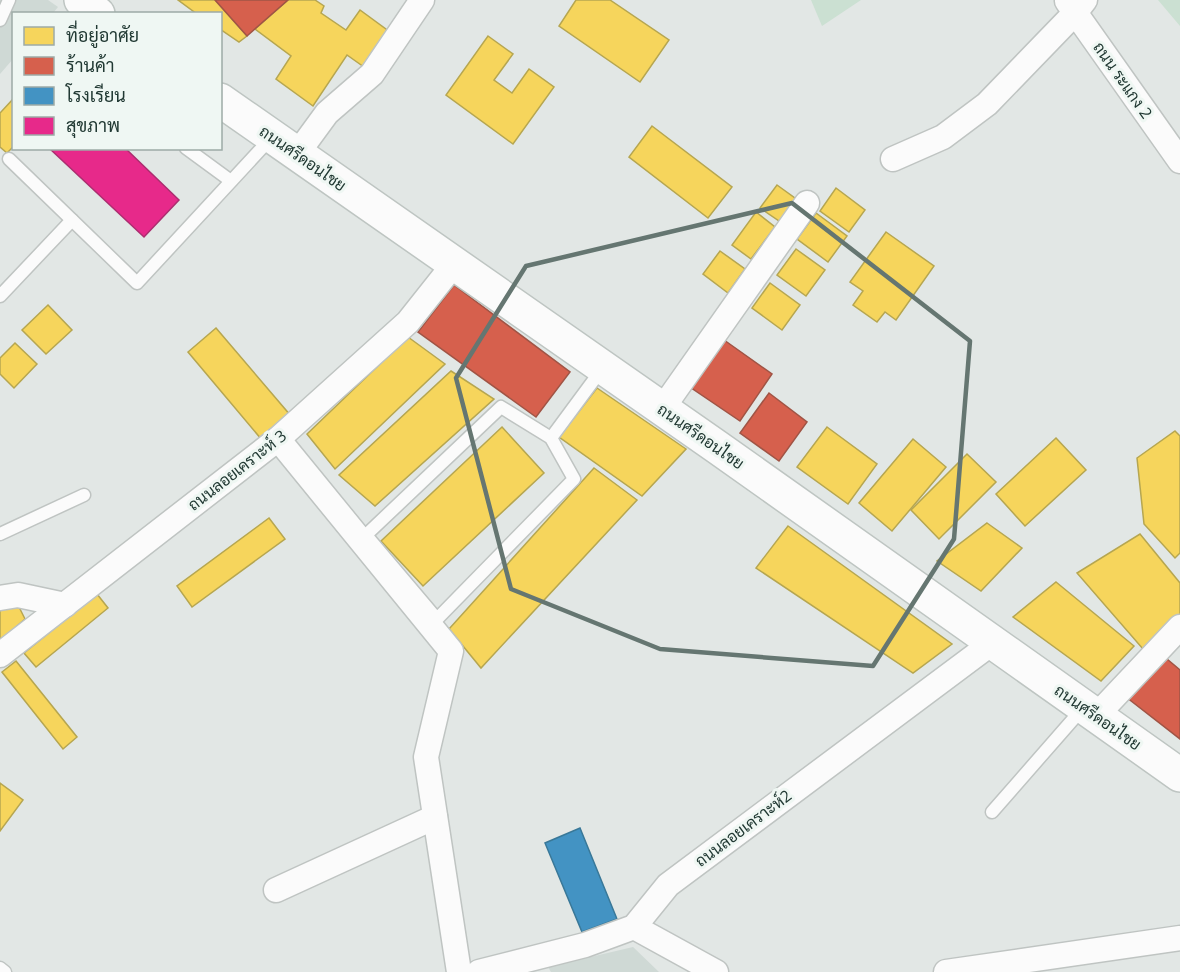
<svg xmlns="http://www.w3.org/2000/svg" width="1180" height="972" font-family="'Open Sans',Sarabun,sans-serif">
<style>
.built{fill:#cfd9d5}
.green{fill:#cbe0d2}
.homes{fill:#f6d55c;stroke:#b6a650;stroke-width:1.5}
.shops{fill:#d6604d;stroke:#a05445;stroke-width:1.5}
.schools{fill:#4393c3;stroke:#397898;stroke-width:1.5}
.health{fill:#e7298a;stroke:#ac2e70;stroke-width:1.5}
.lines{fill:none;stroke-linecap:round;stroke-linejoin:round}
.lane-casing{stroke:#bfc4c2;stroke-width:15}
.street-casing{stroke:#bfc4c2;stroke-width:27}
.secondary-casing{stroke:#bec5c2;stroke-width:36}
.lane{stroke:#fbfbfb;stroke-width:12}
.street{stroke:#fbfbfb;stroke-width:24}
.secondary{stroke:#fbfbfb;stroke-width:33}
.marked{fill:none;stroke:#657671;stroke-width:4.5;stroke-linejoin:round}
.labels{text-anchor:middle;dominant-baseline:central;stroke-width:6;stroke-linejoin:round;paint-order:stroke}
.street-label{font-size:16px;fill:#213933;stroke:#eff7f3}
</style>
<rect width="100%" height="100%" fill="#e2e7e5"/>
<g class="built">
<polygon points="0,0 48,0 58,7 53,13 14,14 13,59 0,74"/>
<polygon points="633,947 659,972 551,972 548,967"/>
</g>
<g class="green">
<polygon points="811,0 861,0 822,26"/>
<polygon points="1158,0 1180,0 1180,26"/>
</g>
<g class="homes">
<polygon points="178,0 215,0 247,36 239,42 220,29 220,14 197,14"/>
<polygon points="288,0 315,0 324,6 321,13 346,30 360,10 394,35 371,72 347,55 313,106 276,79 291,56 255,29"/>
<polygon points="576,0 610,0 669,40 640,82 559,26"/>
<polygon points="488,36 513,54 494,80 512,93 529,69 554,87 513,144 446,95"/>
<polygon points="14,98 14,146 7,153 0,147 0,113"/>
<polygon points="652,126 732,187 708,218 629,157"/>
<polygon points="777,185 799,201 782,223 760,208"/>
<polygon points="836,188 865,210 849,232 820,211"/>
<polygon points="756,212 775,227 751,259 732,245"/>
<polygon points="816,213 847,236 828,262 797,239"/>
<polygon points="886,232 934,266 896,320 885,312 877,322 853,305 863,291 850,282"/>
<polygon points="796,249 825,270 806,296 777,275"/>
<polygon points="720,251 745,269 728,293 703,274"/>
<polygon points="770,283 800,305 782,330 752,308"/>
<polygon points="48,305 72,330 46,354 22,330"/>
<polygon points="216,328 291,416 262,440 188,352"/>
<polygon points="408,337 445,364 335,469 307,434"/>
<polygon points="15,343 37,364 14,388 0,374 0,358"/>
<polygon points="451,371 494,399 375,506 339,475"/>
<polygon points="597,388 686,449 642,496 559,437"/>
<polygon points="502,427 544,473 423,586 381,541"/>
<polygon points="827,427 877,464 848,504 797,467"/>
<polygon points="1175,431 1180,436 1180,553 1175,558 1144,524 1137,458"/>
<polygon points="1056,438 1086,470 1025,526 996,494"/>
<polygon points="913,439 946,467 892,531 859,503"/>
<polygon points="967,454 996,482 939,539 911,510"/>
<polygon points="594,468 637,500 481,668 449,629"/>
<polygon points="269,518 285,539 192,607 177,586"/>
<polygon points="987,523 1022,548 981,591 937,561"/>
<polygon points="788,526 952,644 913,673 756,568"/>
<polygon points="1140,534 1180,583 1180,617 1143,649 1077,573"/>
<polygon points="1056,582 1134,646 1101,681 1013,617"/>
<polygon points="97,594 108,608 36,667 24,653"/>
<polygon points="18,605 25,619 0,641 0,609"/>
<polygon points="16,661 77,737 63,749 2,672"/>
<polygon points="0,783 23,800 0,831"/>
</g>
<g class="shops">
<polygon points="215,0 288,0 247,36"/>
<polygon points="454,285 570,372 536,417 418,332"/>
<polygon points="717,335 772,374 740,421 684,383"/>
<polygon points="769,393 807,422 779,461 740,433"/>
<polygon points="1167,659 1180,670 1180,739 1126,697"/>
</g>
<polygon class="schools" points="580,828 617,919 582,932 545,843"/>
<polygon class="health" points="49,148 125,148 179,200 144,237"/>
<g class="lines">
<defs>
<g id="lane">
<polyline points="0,20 9,0"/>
<polyline points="186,148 231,181"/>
<polyline points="9,159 137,283 272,137"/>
<polyline points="0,296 72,220"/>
<polygon points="501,407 551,438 574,479 437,619 366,535"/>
<polyline points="551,438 602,369"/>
<polyline points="0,534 84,495"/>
<polyline points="992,812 1083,708"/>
<polyline points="0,968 5,972"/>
</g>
<g id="street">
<polyline points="1067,1 1180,161"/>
<polyline points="297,154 327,113 372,74 422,0"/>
<polyline points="893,159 943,137 987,104 1075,13 1085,0"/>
<polyline points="662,409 807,203"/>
<polyline points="278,439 451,651 426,757 459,972"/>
<polyline points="0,598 18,595 65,605"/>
<polyline points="0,655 278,439 408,322 454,264"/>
<polyline points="1096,716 1180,627"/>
<polyline points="276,890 435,817"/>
<polyline points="634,927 716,972"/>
<polyline points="479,972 585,945 634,927 668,885 992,643"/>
<polyline points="946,972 1180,938"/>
</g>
<g id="secondary">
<polyline points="81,0 98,14"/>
<polyline points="220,100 717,447 1180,775"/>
</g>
</defs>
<use href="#lane" class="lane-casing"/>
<use href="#street" class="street-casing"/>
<use href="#secondary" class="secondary-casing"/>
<use href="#lane" class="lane"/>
<use href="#street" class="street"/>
<use href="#secondary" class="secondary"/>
</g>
<path class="marked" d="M792,203l178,138 -16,198 -81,127 -213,-17 -149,-60 -55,-211 70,-112z"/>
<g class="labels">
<g class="street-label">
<text transform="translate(1123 80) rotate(55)">ถนน ระแกง 2</text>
<text transform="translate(303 158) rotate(35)">ถนนศรีดอนไชย</text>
<text transform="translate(701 436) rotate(35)">ถนนศรีดอนไชย</text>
<text transform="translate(237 470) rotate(-38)">ถนนลอยเคราะห์ 3</text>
<text transform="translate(1098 717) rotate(35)">ถนนศรีดอนไชย</text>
<text transform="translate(743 828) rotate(-37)">ถนนลอยเคราะห์2</text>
</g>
</g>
<rect x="12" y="12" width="210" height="138" fill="#eff7f3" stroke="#9daba6" stroke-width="1.5"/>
<rect x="24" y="27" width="30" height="18" fill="#f6d55c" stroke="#9daba6" stroke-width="1.5"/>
<text x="66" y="42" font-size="18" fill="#213933">ที่อยู่อาศัย</text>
<rect x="24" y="57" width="30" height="18" fill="#d6604d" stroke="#9daba6" stroke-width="1.5"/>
<text x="66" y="72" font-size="18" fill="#213933">ร้านค้า</text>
<rect x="24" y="87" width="30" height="18" fill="#4393c3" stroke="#9daba6" stroke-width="1.5"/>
<text x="66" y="102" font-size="18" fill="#213933">โรงเรียน</text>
<rect x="24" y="117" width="30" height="18" fill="#e7298a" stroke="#9daba6" stroke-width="1.5"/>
<text x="66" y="132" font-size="18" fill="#213933">สุขภาพ</text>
</svg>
